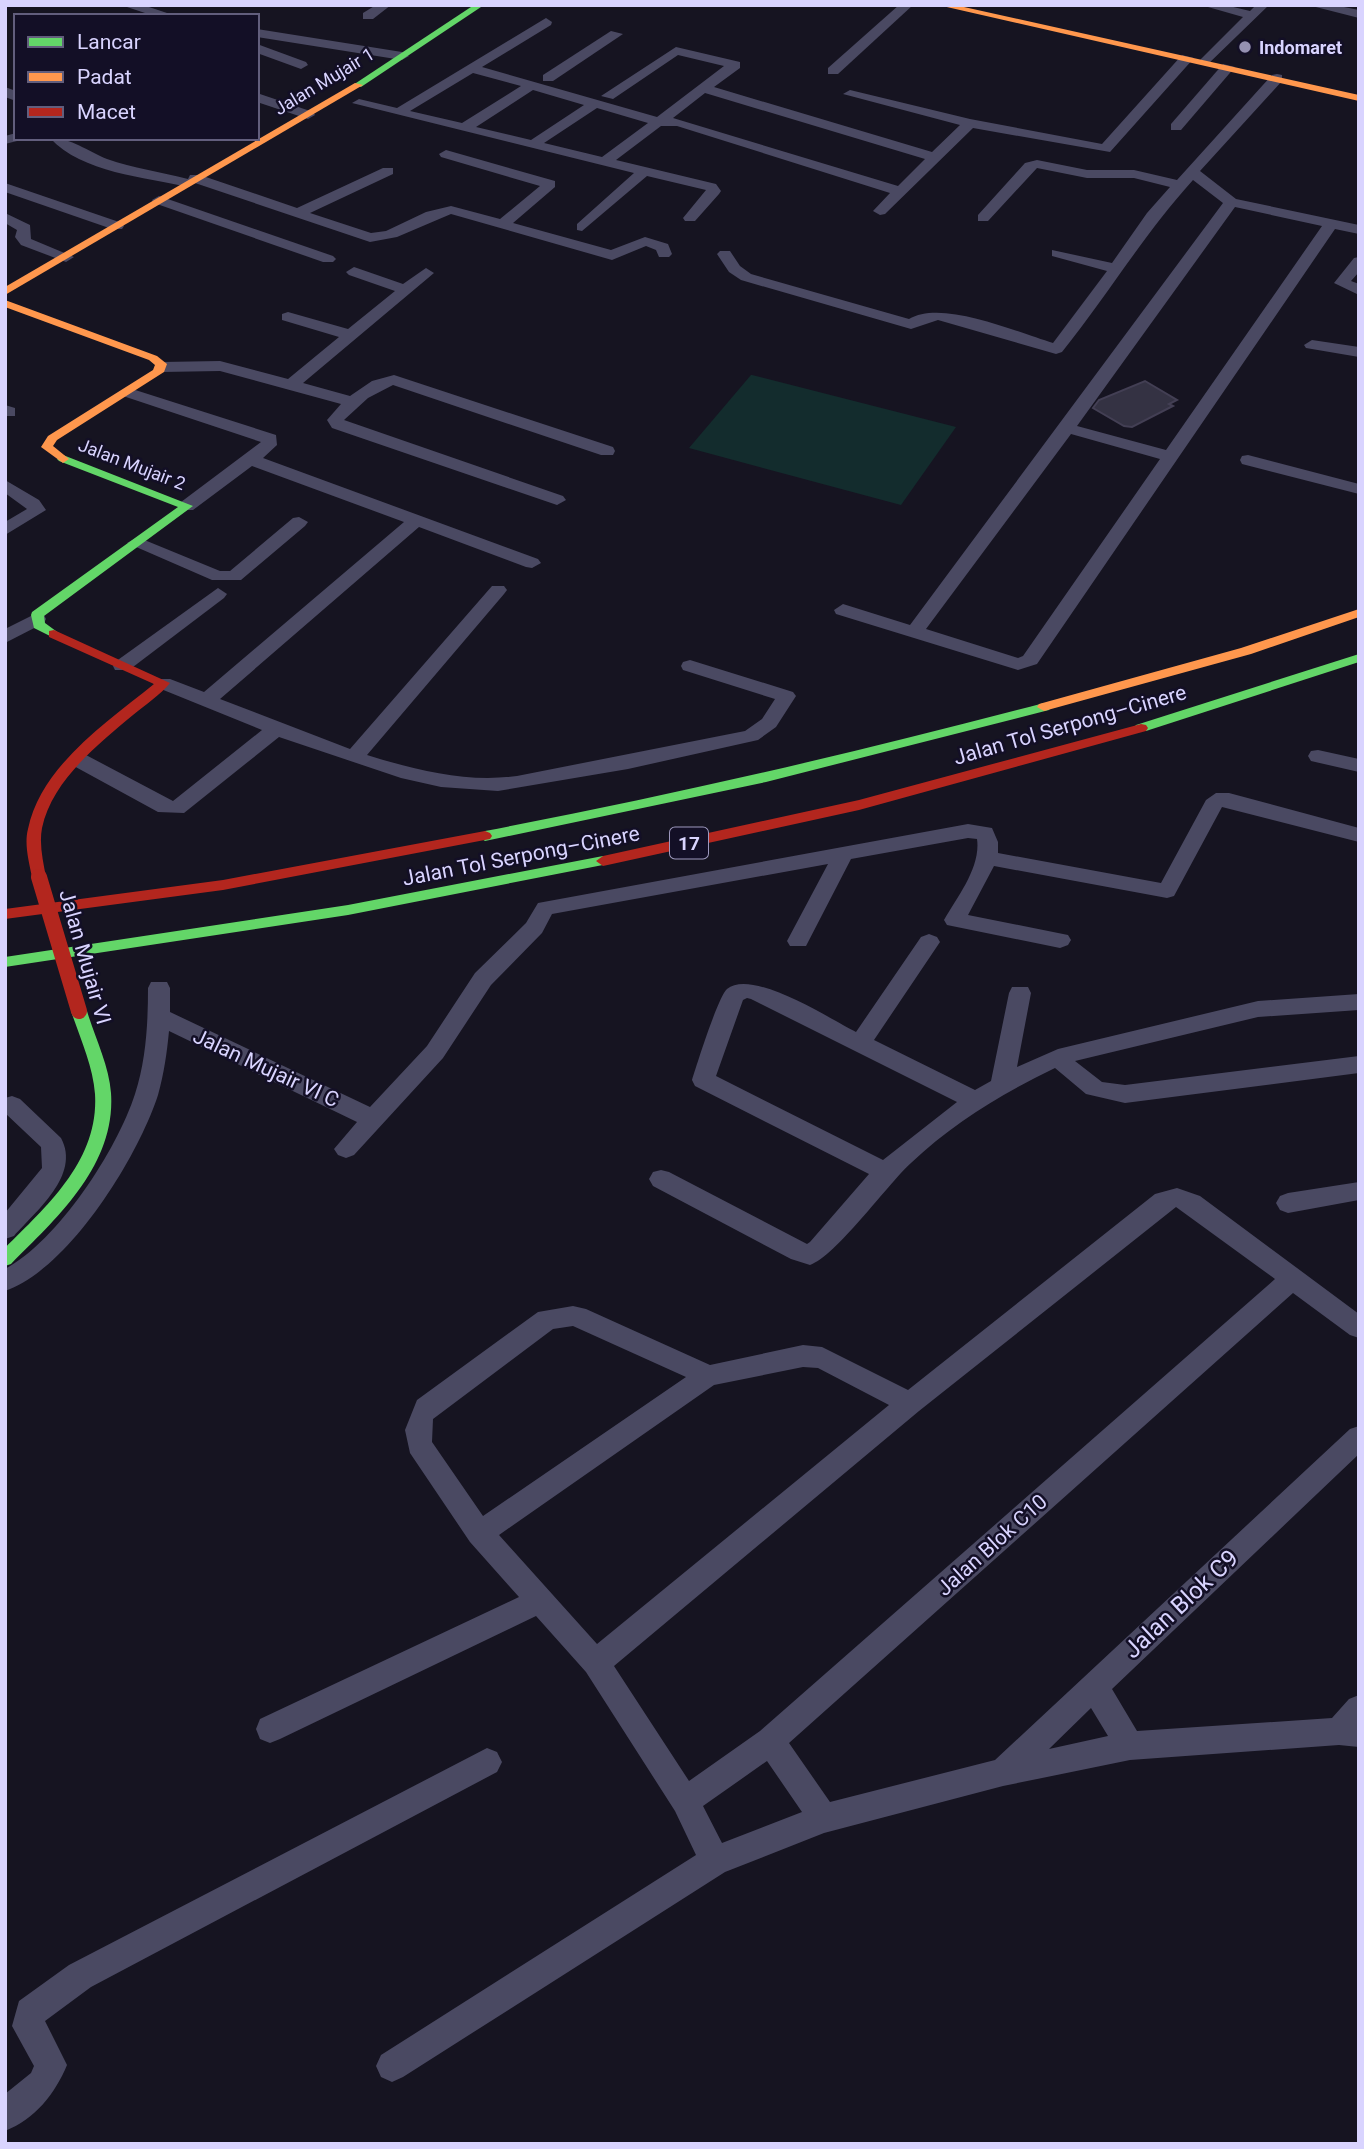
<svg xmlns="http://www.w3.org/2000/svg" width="1364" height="2149" font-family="Roboto,sans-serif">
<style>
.green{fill:#132c2d}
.building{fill:#343243;stroke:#433f54;stroke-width:2}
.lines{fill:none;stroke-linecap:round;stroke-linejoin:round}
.street{fill:#4a4962;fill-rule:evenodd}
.fast{fill:#63d668;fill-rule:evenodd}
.slow{fill:#ff974d;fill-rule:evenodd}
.jam{fill:#b3261e;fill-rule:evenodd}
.jam-bridge{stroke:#b3261e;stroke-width:16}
.poi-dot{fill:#9591b1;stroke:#130f26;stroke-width:2.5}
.labels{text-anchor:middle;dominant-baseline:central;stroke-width:5;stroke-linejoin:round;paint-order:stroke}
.far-poi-label{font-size:18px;font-weight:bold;fill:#d9d4ff;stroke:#130f26;text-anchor:start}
.far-street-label{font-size:18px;fill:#d9d4ff;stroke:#130f26}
.shield{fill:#130f26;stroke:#9e99be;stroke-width:2}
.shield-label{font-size:19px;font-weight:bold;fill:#d9d4ff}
.street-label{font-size:21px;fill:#d9d4ff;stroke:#130f26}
.near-street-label{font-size:24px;fill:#d9d4ff;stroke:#130f26}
</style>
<rect width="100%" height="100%" fill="#161421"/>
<polygon class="green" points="751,375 752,375 956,427 901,505 689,448"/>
<polygon class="building" points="1145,381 1177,400 1169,404 1173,406 1132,427 1124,426 1093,408 1099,400"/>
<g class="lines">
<g class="street">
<polygon points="121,5 143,5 176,16 154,16"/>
<polygon points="376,5 391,5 373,19 363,19 363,13"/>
<polygon points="899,5 913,5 838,74 828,74 828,68"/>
<polygon points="1201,5 1225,5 1250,11 1256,5 1269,5 1206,66 1199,62 1201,59 1243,17"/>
<polygon points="1308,5 1334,5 1359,10 1359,18"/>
<path d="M546,18l6,4 -1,3 -69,42 175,50 67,-51 -46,-11 -65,44 -12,-3 75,-49 64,15v6l-26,19 218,65 28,-27 -117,-31 7,-4 120,29 132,25 80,-89 12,3 -84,94 -137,-24 -88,86 -5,1 -7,-4 17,-18 -213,-67h-16l-45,34 100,24 5,7 -2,3 -24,27h-10l-2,-3 23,-28 -59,-14 -65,55 -5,-1v-6l57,-51 -282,-70 7,-4 38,9zM473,73l48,13 -59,37 -52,-12zM533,90l51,15 -53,35 -55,-13zM705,93l220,66 -27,27 -225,-68zM597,108l51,15 -46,34 -58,-14z"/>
<polygon points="257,29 402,52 409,56 402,60 257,37"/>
<polygon points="611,31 623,34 553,81 543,81 543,75"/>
<polygon points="257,44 306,62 308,65 301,69 257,53"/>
<polygon points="1223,64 1235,67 1181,130 1171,130 1171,124"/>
<path d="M1277,74l5,1v6l-82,90 36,28 123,26v9l-24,-5 -298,435 -19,6 -182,-56 -2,-4 9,-6 67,21 313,-422 -30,-23c-49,54 -86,116 -131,172l-6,2 -118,-34 -27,9 -170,-49 -12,-8 -12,-18 3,-3h10l10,15 11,8 158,45c33,-20 107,13 144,24l54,-72 -55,-15v-6l60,13 35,-50 23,-26 -36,-9h-47l-50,-10 -49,53h-10v-6l47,-52 12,-3 50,10h47l43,10 95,-105zM1235,207l87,19 -156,224 -89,-24zM1071,434l89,25 -137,197 -5,2 -92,-29z"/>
<polygon points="5,87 16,91 16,101 5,97"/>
<polygon points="257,93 313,112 315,115 308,119 257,102"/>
<polygon points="16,133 16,138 21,140 5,144 5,136"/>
<path d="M50,138c22,0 37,13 57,21 26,9 54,13 81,20l2,-4h10l97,33 86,-40h10v6l-83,39 61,20 15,-2 40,-19 25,-6 49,13 40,-33 -99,-29 -2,-3 7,-4 109,31v6l-42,36 98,27 34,-13 23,7 4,10 -3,3h-10l-3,-7 -10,-4 -34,14 -161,-46 -54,23 -27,5 -175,-59 -7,4c-43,-10 -106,-14 -138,-49z"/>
<polygon points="5,183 122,223 124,226 122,229 112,229 5,192"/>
<polygon points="159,196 333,256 336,259 333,262 323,262 154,203 152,200"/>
<polygon points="5,213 30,225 31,239 74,257 66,262 21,245 15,237 17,230 5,223"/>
<polygon points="1359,257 1359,272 1351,281 1359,284 1359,295 1334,283 1354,258"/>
<polygon points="354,267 403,284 426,268 434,273 303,383 350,396 372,381 394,375 613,447 615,451 613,455 601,455 393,385 368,398 344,420 563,496 566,500 557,505 332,428 327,420 341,404 220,371 162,372 154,367 162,362 220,361 288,379 339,337 282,320 282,314 288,312 348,329 395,291 349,275 346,272"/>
<polygon points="1312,340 1359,347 1359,357 1306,348 1304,345"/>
<path d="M129,388l147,47 1,10 -14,13 275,101 3,4 -9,5 -6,-1 -107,-40 -199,172 130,50 142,-163h12l3,4 -3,4 -137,161c49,15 99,28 150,21l228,-45 17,-12 13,-20 -92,-29 -2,-4 2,-4 7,-2 103,32 3,4 -20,31 -18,13 -130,29 -130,22 -57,-4 -40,-9 -122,-41 -95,76 -26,-1 -86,-47 -3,-5 3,-5h14l87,46 89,-71 -106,-43 -3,-4 3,-4h14l34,13 200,-170 -152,-56 -59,44h-12l-3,-4 3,-4 80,-60 -138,-46 -2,-3z"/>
<polygon points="5,405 15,408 15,416 5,416"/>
<polygon points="1248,455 1359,484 1359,494 1242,464 1240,460 1242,456"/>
<polygon points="5,480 39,500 46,510 5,535 5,522 27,509 5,493"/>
<polygon points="299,517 308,522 305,526 241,580 212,580 127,543 136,538 142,539 220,571 230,571 293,518"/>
<polygon points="218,588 227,594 224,598 129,670 115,670 113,666 115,662"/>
<polygon points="37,613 44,615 46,619 44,623 5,643 5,629"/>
<polygon points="1318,750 1359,759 1359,772 1311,761 1308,756 1311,751"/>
<path d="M1216,793h13l130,35v14l-137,-35 -48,89 -7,2 -173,-32 -26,49 100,20 3,5 -3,5 -8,3 -113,-23 -3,-5c14,-24 37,-53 33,-81l-9,-1 -117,21 -45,87h-16l-3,-5 41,-77 -276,50 -10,19 -51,52 -48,73 -89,97 -8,3 -8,-3 -4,-6 23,-27 -188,-91c-2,21 -5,43 -11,64 -20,62 -89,174 -153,196v-22c53,-28 112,-119 130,-175 11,-34 13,-70 13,-106l3,-6h16l3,6v24l200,95 57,-61 48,-73 51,-50 12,-20 430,-79 24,4 6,14v11l163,30 45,-83z"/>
<path d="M929,934l8,3 3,5 -66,98 101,50 16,-9 18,-88 3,-6h16l3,6 -14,74 41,-18 200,-48 101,-7v16l-101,7 -183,44 27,21 23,3 234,-29v17l-234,30 -39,-9 -31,-26c-52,25 -102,55 -144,95 -25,23 -75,93 -101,102l-19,-6 -138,-73 -4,-7 4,-7 8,-2 8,2 138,72 3,-2 59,-68 -174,-88 -3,-6c5,-16 26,-83 35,-91 25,-21 103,30 129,43l65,-95zM747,998l4,1 206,103 -74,58 -167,-84 27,-76z"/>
<path d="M12,1096l8,3 41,39c20,37 -25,73 -47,98l-9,3v-26l37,-45 -1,-21 -36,-34v-15z"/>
<polygon points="1359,1182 1359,1200 1288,1213 1280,1210 1276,1203 1280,1196 1288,1193"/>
<path d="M1177,1188l23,8 159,118v24l-9,-3 -57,-42 -504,450 41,59 165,-42 355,-331 9,-3v28l-247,235 25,42 195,-13 17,-19 10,-4v52l-20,-2 -209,15 -127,26 -179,47 -99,39 -322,205 -11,5 -11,-5 -5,-11 5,-11 315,-200 -21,-44 -89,-139 -50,-56 -256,123 -10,4 -10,-4 -4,-10 4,-10 259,-122 -49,-55 -60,-89 -5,-23 12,-30 121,-88 35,-6 13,3 124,56 93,-20 19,2 86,43 247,-196zM1176,1207l99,72 -515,452 -71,50 -75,-115 305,-255zM573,1326l113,51 -203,139 -51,-74 1,-23 120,-90zM803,1367l15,1 71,37 -292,239 -98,-109 215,-150zM1091,1708l17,28 -59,13zM767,1761l35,51 -80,31 -19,-37z"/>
<path d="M487,1748l10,4 5,10 -5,10 -406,215 -46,34 22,44c-12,29 -32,54 -62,66v-37l26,-21 3,-7 -22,-40 7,-25 50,-36z"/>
</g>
<g class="fast">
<polygon points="474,5 484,5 361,87 353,85"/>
<polygon points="63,455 193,506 44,616 45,623 60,634 54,638 34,628 31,615 32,612 178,507 59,461 57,459"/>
<polygon points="1359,654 1359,662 1146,731 1136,731 1134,728 1136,725"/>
<path d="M1044,703l7,4 -2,3 -283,72 -281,59 -7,-5 7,-5c188,-36 374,-79 559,-128z"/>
<polygon points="603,856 610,861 608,864 348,915 5,967 5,957 348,905"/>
<path d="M79,1005l8,6c8,27 22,54 24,82 5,72 -54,125 -100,171l-6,2v-18c43,-43 94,-88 90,-154 -2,-28 -15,-56 -24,-83z"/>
</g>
<g class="slow">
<polygon points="938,5 955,5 1359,95 1359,101"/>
<polygon points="355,83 363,85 5,295 5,287"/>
<polygon points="5,300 157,356 167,364 164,372 57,440 53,446 69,459 63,463 41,447 48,436 153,370 155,365 149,360 5,307"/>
<polygon points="1359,609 1359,617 1251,654 1044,711 1037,707 1039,704 1241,648"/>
</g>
<g class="jam">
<path d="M54,630l116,53c-10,12 -25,22 -37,32 -36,30 -81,66 -91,113 -3,16 1,33 4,49l-7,5 -7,-5c-3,-15 -8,-33 -4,-48 13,-63 79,-107 126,-145l-105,-47v-6z"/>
<polygon points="1141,724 1146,725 1148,728 1146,731 859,810 603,866 596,861 603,856 859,800"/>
<polygon points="485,831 490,833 492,836 490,839 223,890 5,919 5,909 223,880"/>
</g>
<polyline class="jam-bridge" points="39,877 79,1011"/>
</g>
<circle class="poi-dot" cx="1245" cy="47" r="7"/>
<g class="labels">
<g class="far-poi-label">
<text x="1259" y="47">Indomaret</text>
</g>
<g class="far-street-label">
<text transform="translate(324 81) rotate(-31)">Jalan Mujair 1</text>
<text transform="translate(132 464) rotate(21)">Jalan Mujair 2</text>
</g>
<rect class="shield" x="670" y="827.5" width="38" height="31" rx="5"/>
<g class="shield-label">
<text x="689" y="843">17</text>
</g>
<g class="street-label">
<text transform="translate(1070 725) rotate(-16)">Jalan Tol Serpong–Cinere</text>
<text transform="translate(521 856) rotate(-11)">Jalan Tol Serpong–Cinere</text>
<text transform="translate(85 957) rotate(74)">Jalan Mujair VI</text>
<text transform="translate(266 1068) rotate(25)">Jalan Mujair VI C</text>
<text transform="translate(992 1545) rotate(-42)">Jalan Blok C10</text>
</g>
<g class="near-street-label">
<text transform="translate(1181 1604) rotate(-43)">Jalan Blok C9</text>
</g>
</g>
<rect width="1364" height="2149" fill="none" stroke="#d9d4ff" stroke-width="14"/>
<rect x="14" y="14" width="245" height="126" fill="#130f26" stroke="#625e7d" stroke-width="2"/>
<rect x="28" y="37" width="35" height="10" fill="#63d668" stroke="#625e7d" stroke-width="2"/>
<text x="77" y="49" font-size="21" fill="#d9d4ff">Lancar</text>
<rect x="28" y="72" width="35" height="10" fill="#ff974d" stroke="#625e7d" stroke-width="2"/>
<text x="77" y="84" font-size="21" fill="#d9d4ff">Padat</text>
<rect x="28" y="107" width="35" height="10" fill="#b3261e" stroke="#625e7d" stroke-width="2"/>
<text x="77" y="119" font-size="21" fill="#d9d4ff">Macet</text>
</svg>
